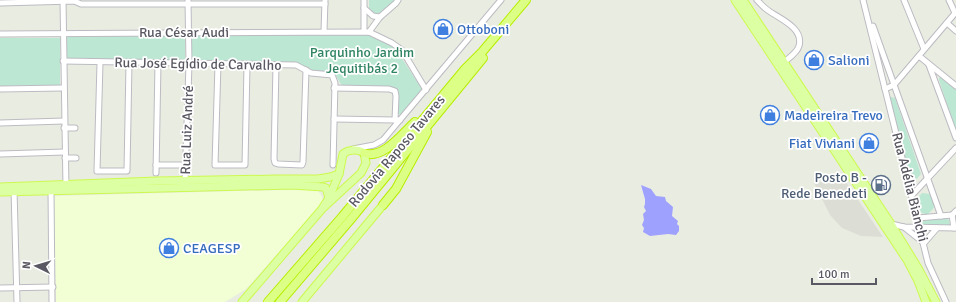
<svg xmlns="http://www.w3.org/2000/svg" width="956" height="302" font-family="Signika,sans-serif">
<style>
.commercial{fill:#f2ffd4}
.industrial{fill:#dcded5}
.green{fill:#bbe7d3}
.water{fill:#9fa1ff}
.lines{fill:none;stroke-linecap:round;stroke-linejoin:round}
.minor-casing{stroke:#bcbbc3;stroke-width:7}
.major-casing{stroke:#ccf94e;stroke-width:9}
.highway-casing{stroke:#b8ee00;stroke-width:10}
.minor{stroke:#fff;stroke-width:5}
.major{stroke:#ddffa4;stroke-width:7}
.highway{stroke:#dcff86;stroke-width:8}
.labels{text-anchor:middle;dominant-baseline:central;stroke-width:3.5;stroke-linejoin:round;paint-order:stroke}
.shop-label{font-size:14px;fill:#366cbe;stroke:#fff;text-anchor:start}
.street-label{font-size:14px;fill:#5a5963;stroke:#fff}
.park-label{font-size:14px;fill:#2f8461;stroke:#fff}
.service-label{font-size:14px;fill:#4e5e75;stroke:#fff;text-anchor:end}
</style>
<rect width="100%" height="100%" fill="#e9ede1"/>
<polygon class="commercial" points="317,189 322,197 323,202 319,208 246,289 225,302 56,302 54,196"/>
<polygon class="industrial" points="844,179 883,237 861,236 842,228 830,215 814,183"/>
<g class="green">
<polygon points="369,0 395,0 381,13 375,14 369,8"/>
<path d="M367,33l28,15 27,41 -21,26 -3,-1v-21l-3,-4 -53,-3 -7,-12 -3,-3h-19l-15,-8 -103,-1c-5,-6 -3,-16 -3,-23l4,-3z"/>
<path d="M182,35l3,5v22l-117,-1c-4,-6 -3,-19 0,-25z"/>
<polygon points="0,38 60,38 60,85 0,86"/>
<polygon points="941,76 956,90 956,132 939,80 939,78"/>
<polygon points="891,97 895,98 921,174 912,184 890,98"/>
<polygon points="922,193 930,194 935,204 933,209 927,215 920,212 917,208 916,200"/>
<polygon points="946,218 949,220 950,225 922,224 923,221"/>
</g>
<polygon class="water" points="641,185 651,189 656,196 665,197 666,201 673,207 672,216 678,221 677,224 679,226 679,231 676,235 668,234 650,236 643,232 644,228 642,225 644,220 643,214 646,211 644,207 645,204 645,199"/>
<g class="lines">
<defs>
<g id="minor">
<polyline points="63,0 66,188"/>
<path d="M757,0c4,4 7,8 12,11 11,8 35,17 30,35 -2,7 -10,12 -15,16"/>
<polyline points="863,0 928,263 946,302"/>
<polyline points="904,0 924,49"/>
<polyline points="949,0 955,13"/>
<polyline points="0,3 74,1 81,4 325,4"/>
<polyline points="364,8 373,16 380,17"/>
<polyline points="947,23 956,31"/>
<polyline points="873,26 941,216"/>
<polyline points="364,31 364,0"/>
<polyline points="324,32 325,0"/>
<polyline points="369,32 380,17 396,3 398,0"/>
<polyline points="0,34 369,32 392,43 402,50 426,90"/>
<polyline points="919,56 956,86"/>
<polyline points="63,61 296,65 311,73 332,75 335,83 333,165"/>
<polyline points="100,63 97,171 127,171 129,63"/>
<polyline points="218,64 215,165 245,165 247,65"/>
<polyline points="276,65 274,159 275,163 278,164 302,165 303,162 306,70"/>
<polyline points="929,65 956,138"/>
<polyline points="334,88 389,89 395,91 396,96 395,120 400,120"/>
<polyline points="0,89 63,88"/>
<polyline points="885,89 894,85 956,12"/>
<polyline points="334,119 395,120"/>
<polyline points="0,123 64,121"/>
<polyline points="64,128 75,128"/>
<polyline points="353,149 374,145 383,140 501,0"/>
<polyline points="0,154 65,152"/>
<polyline points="65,158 76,158"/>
<polyline points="156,165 186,165"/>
<polyline points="156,173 158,63"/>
<polyline points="185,183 189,64 188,0"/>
<polyline points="14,189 17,302"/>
<polyline points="51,189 52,302"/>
<polyline points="912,195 956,148"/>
<polyline points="952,215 954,228"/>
<polyline points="918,218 952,215 956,211"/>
<polyline points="891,224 904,227 956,228"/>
<polyline points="904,227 924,243"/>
<polyline points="924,243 937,228"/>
<polyline points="0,288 53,287"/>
</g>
<g id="major">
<polyline points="735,0 907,260 918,281 926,302"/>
<polyline points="743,0 891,224 918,268 936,302"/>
<polyline points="0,187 157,181 278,179 318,179 330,177 339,174"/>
<polyline points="0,192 292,185 323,187 326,188 329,198"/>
<path d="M242,302l80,-93 39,-36 5,-10 -2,-10c-6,-4 -15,-4 -21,1l-4,20 -10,24 -7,11"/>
<polyline points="302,302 383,205"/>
</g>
<g id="highway">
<path d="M364,153c19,7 38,-19 51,-31"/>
<polyline points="383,205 396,189 427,132"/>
<polyline points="268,302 342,217 465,69 482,52 526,0"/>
<polyline points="280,302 351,219 483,58"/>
</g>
</defs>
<use href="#minor" class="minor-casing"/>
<use href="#major" class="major-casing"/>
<use href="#highway" class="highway-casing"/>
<use href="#minor" class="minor"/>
<use href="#major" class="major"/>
<use href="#highway" class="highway"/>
</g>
<defs>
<symbol id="shop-ring" viewBox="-11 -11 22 22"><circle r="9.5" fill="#fff" stroke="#3f7fe0" stroke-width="1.5"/><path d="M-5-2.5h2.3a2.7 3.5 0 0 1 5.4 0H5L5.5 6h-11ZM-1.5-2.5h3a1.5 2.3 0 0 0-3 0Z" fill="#3f7fe0"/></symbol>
<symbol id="fuel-ring" viewBox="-11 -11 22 22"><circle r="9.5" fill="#fff" stroke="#5c6f8a" stroke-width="1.5"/><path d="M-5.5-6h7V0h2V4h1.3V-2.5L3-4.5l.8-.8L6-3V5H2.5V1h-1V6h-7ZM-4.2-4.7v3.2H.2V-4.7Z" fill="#5c6f8a"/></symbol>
</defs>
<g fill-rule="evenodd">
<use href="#shop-ring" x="432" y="18" width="22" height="22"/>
<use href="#shop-ring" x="803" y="49" width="22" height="22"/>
<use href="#shop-ring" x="759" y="104" width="22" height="22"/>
<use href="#shop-ring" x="858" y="132" width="22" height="22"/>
<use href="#fuel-ring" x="870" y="174" width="22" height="22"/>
<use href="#shop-ring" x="158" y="237" width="22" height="22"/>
</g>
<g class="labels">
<g class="shop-label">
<text x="457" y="29">Ottoboni</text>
<text x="828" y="60">Salioni</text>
<text x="784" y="115">Madeireira Trevo</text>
<text x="855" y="143" text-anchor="end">Fiat Viviani</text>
<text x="183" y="248">CEAGESP</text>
</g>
<g class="street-label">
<text x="184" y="32">Rua César Audi</text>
<text transform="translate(198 64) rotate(1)">Rua José Egídio de Carvalho</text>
<text transform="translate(187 130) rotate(-88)">Rua Luiz André</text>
<text transform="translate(397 151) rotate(-50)">Rodovia Raposo Tavares</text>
<text transform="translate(910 187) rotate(76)">Rua Adélia Bianchi</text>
</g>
<g class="park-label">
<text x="362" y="52">Parquinho Jardim<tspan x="362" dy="16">Jequitibás 2</tspan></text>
</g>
<g class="service-label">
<text x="867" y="177">Posto B -<tspan x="867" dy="16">Rede Benedeti</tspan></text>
</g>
</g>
<g transform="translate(36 266) rotate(275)" stroke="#ffffff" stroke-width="3" paint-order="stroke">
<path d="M0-3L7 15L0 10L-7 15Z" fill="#5a5963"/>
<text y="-6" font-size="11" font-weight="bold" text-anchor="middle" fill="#5a5963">N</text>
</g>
<path d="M812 278v6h64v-6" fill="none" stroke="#5a5963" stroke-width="2"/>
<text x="818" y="278" font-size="12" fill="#5a5963" stroke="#ffffff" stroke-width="3" paint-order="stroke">100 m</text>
</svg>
